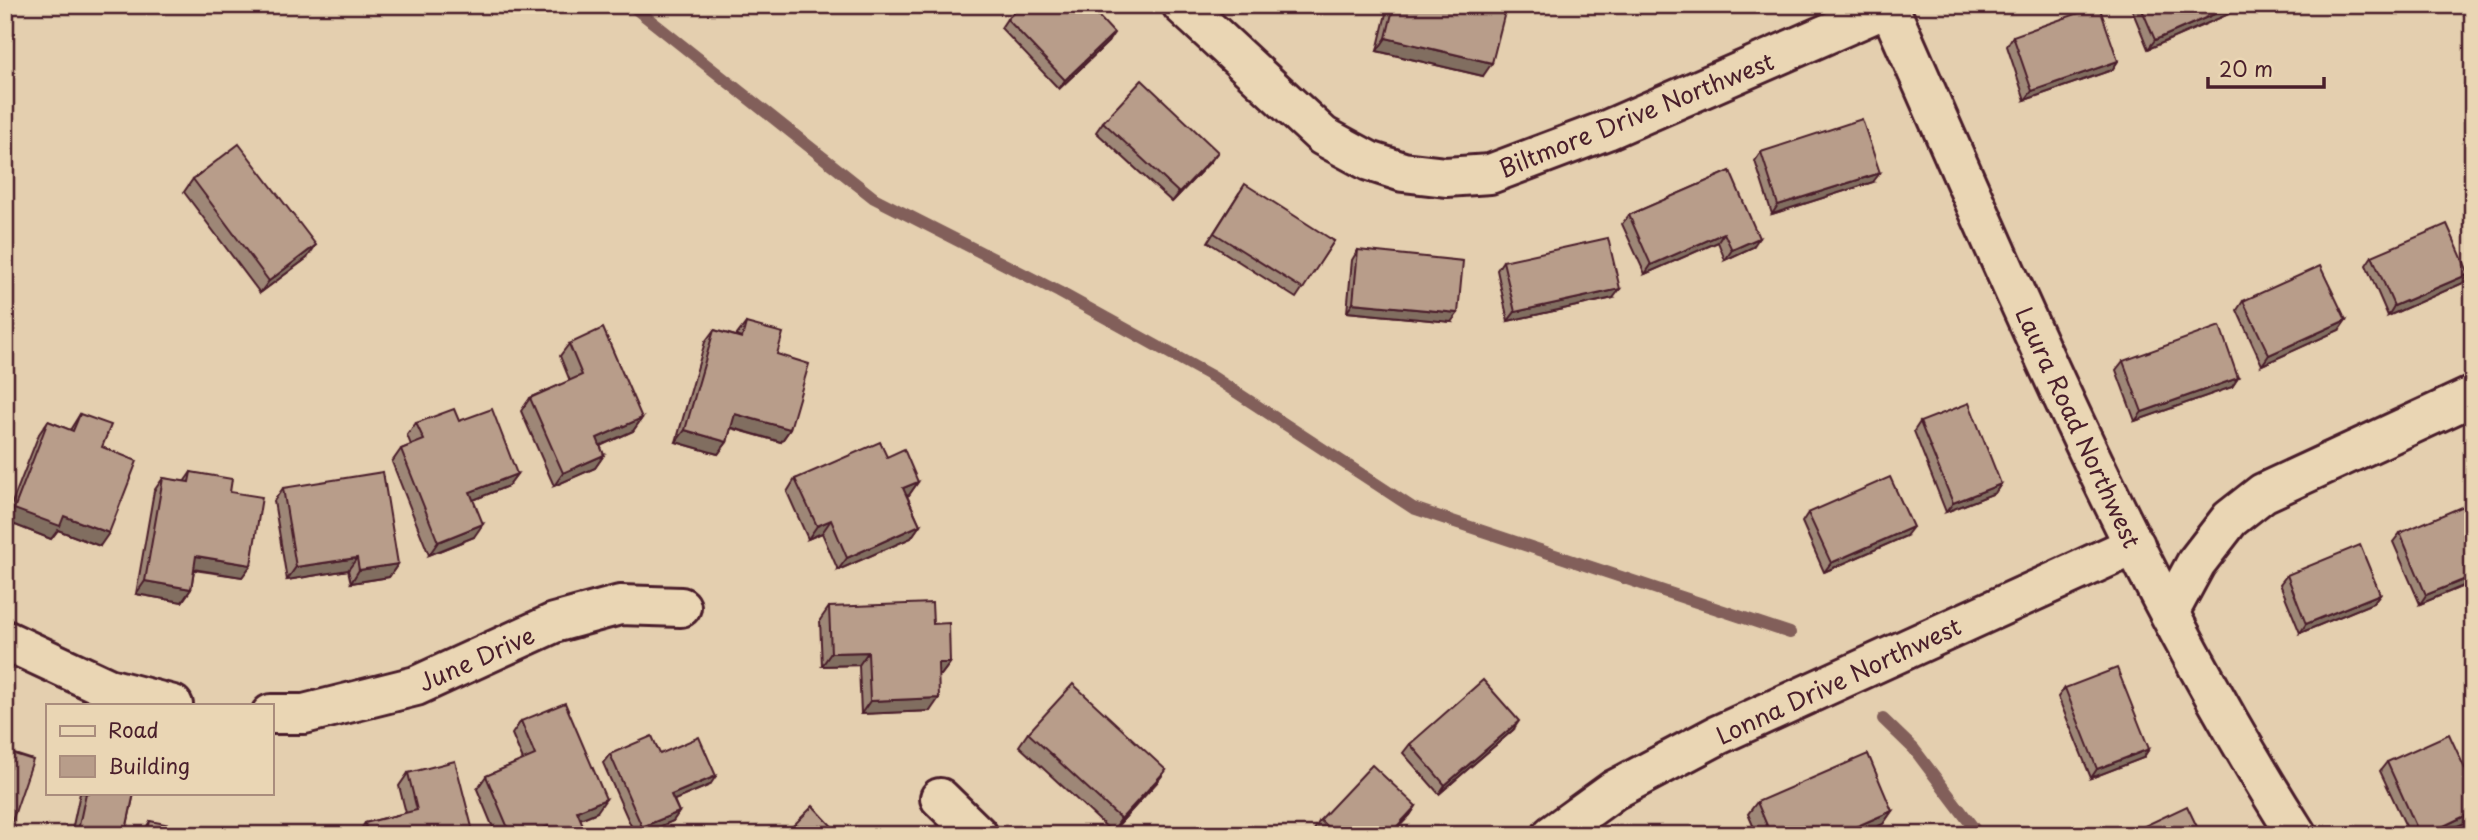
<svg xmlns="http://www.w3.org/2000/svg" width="2478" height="840" font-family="'Playpen Sans',sans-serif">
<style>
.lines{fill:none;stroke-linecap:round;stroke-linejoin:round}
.stream{stroke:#825f5a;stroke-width:12}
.street-casing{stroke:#4a1f2b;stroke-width:44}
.street{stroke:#ead6b4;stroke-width:38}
.wall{fill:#9e8777;stroke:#4a1f2b;stroke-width:2}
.shaded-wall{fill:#816e61;stroke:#4a1f2b;stroke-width:2}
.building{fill:#b89d8a;stroke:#4a1f2b;stroke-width:2}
.labels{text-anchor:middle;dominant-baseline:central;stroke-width:5;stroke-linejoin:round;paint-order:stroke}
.street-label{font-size:24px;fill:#4a1f2b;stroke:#ead6b4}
</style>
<rect width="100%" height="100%" fill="#e4cfaf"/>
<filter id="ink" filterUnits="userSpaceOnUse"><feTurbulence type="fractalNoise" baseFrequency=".0143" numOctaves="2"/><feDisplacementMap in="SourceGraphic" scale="14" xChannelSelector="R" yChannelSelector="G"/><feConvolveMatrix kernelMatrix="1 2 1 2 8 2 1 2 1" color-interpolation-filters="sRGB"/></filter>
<g filter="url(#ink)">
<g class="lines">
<g class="stream">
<polyline points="631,5 874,198 1059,292 1213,377 1413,508 1790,633"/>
<polyline points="1883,719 1914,749 1979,835"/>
</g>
<defs>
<g id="street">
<polyline points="1182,5 1323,136 1369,161 1403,172 1446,177 1490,174 1607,130 1893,5"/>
<path d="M1888,5c125,282 243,569 409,830"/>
<polyline points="2170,611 2196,563 2230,519 2263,493 2473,396"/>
<polyline points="5,640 108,688 173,705"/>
<polyline points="271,714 304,714 416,686 554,623 620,605 681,607"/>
<polyline points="940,798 978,835"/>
<polyline points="1552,835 1614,790 1718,735 2135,545"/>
</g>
</defs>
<use href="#street" class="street-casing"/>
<use href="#street" class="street"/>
</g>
<g class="wall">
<polygon points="1388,5 1475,5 1483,76 1377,51"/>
<polygon points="2130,5 2247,5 2245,7 2148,49"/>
<polygon points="1007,19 1108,42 1059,89 1001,28"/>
<polygon points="2013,36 2118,61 2112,70 2025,100 2007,46"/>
<polygon points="1103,122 1211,161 1172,202 1096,132"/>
<polygon points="1761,152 1873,182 1772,214 1755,161"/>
<polygon points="1730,171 1753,247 1725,260 1718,242 1645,274 1622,224 1629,215"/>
<polygon points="193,179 307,258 260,293 184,192"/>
<polygon points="1239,193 1334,241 1296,298 1208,242"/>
<polygon points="1358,250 1451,322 1347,312 1352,260"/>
<polygon points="2372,256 2469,274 2463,283 2388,316 2366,265"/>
<polygon points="1503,261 1613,298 1508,321 1497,270"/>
<polygon points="2243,301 2339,330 2262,365 2237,310"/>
<polygon points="746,323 777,354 790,429 781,442 731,428 727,442 718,454 676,442 705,342 714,330 736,336"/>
<polygon points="569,344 642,418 633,431 600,446 604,455 595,468 554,486 521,411 530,398 570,381 560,356"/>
<polygon points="2123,361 2238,378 2232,387 2135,421 2116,370"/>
<polygon points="80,414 102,447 100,546 58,530 51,539 5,521 39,434 48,421 70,430"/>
<polygon points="459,421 517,474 508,486 473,500 474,537 429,555 392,462 401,449 411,445 407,435 416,423"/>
<polygon points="1920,422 2001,484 1995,493 1946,512 1914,431"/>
<polygon points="887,457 918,482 909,495 907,496 920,525 911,538 838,570 822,533 808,539 787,492 795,479"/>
<polygon points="191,472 230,492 251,565 242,577 194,570 191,589 182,602 136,594 154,491 163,478 184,482"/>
<polygon points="283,488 398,564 389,577 351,583 348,570 287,580 274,501"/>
<polygon points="1808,513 1906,536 1824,572 1802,522"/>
<polygon points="2400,533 2473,582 2420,604 2393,542"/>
<polygon points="2287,575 2380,594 2373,603 2300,633 2280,584"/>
<polygon points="829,607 933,624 950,663 941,675 938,675 930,711 861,714 859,665 822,666 820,620"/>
<polygon points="2065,688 2149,749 2143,758 2091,778 2058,697"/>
<polygon points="521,721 597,812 580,819 581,835 496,835 477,789 486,776 523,760 512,734"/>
<polygon points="1513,730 1439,794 1403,753 1410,744"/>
<polygon points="1028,733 1166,770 1157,782 1112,832 1019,746"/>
<polygon points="610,754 660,754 710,785 674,800 679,812 673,821 640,835 635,835 603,763"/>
<polygon points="2387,762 2473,819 2438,835 2410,835 2380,771"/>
<polygon points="408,773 474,835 357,835 365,823 406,813 399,786"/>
<polygon points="80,793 134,793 126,830 142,834 150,821 174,835 71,835"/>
<polygon points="1757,802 1892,811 1883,824 1858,835 1757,835 1748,814"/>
<polygon points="1416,806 1410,815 1391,835 1320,835 1314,830 1320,820"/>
</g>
<g class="shaded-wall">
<polygon points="2235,5 2247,5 2245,7 2148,49 2155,40"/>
<polygon points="1114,33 1108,42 1059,89 1065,80"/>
<polygon points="1386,38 1492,63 1483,76 1377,51"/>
<polygon points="2118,61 2112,70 2025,100 2032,91"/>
<polygon points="1218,152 1211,161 1172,202 1179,193"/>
<polygon points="1880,173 1873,182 1772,214 1778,205"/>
<polygon points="1724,233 1718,242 1645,274 1651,265"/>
<polygon points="1759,238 1753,247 1725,260 1732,250"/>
<polygon points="316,245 307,258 260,293 269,281"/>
<polygon points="2469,274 2463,283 2388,316 2394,306"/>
<polygon points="1620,289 1613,298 1508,321 1515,312"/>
<polygon points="1353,303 1458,313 1451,322 1347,312"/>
<polygon points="2346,320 2339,330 2262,365 2269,355"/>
<polygon points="2238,378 2232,387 2135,421 2142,412"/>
<polygon points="735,414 790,429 781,442 726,426"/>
<polygon points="642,418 633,431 588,451 597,438"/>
<polygon points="685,430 727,442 718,454 676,442"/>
<polygon points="604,455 595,468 554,486 563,473"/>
<polygon points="517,474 508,486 461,505 470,492"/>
<polygon points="918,482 909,495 894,501 903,488"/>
<polygon points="2001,484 1995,493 1946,512 1953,503"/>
<polygon points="14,509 64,516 109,533 100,546 58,530 51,539 5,521"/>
<polygon points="831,520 822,533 808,539 817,526"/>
<polygon points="483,524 474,537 429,555 438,542"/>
<polygon points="920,525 911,538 838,570 847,558"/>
<polygon points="1913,527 1906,536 1824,572 1831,563"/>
<polygon points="196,556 251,565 242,577 187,568"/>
<polygon points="357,558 348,570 287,580 296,567"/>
<polygon points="398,564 389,577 351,583 359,570"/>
<polygon points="2473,576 2473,582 2420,604 2426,595"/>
<polygon points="145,581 191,589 182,602 136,594"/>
<polygon points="2380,594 2373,603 2300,633 2306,624"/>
<polygon points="868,652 859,665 822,666 831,653"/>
<polygon points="938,663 950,663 941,675 929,675"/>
<polygon points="939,698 930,711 861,714 870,701"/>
<polygon points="1519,721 1513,730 1439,794 1445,785"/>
<polygon points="2149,749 2143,758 2091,778 2097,769"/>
<polygon points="1166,770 1157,782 1112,832 1121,819"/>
<polygon points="716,776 710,785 665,804 671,795"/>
<polygon points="606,799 597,812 568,824 577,811"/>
<polygon points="1416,806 1410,815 1391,835 1389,835"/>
<polygon points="1892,811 1883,824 1858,835 1837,835"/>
<polygon points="679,812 673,821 640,835 637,835 642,827"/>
<polygon points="2473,812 2473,819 2438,835 2425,835"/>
<polygon points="548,826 541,835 526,835"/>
<polygon points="585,830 581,835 573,835"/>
</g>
<g class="building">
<polygon points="1022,5 1064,5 1066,6 1067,5 1088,5 1114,33 1065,80 1007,19"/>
<polygon points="1394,5 1475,5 1505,12 1492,63 1386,38"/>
<polygon points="2140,5 2235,5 2155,40"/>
<polygon points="2099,6 2118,61 2032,91 2013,36"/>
<polygon points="1142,80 1218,152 1179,193 1103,122"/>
<polygon points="1862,119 1880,173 1778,205 1761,152"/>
<polygon points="239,144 316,245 269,281 193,179"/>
<polygon points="1730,171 1759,238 1732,250 1724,233 1651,265 1629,215"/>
<polygon points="1245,184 1334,241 1303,289 1214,233"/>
<polygon points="2447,224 2469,274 2394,306 2372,256"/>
<polygon points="1608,238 1620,289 1515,312 1503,261"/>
<polygon points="1358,250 1463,261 1458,313 1353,303"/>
<polygon points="2320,266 2346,320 2269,355 2243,301"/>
<polygon points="746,323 783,333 777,354 809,364 790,429 735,414 727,442 685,430 714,330 742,338"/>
<polygon points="2220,326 2238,378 2142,412 2123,361"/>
<polygon points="603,328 642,418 597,438 604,455 563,473 530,398 582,375 569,344"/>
<polygon points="1969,403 2001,484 1953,503 1920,422"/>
<polygon points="454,409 459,421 492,409 517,474 470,492 483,524 438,542 401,449 424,440 416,423"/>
<polygon points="80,414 111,425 102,447 137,461 109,533 64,516 60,526 14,509 48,421 73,431"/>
<polygon points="880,442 887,457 904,449 918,482 903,488 920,525 847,558 831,520 817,526 795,479"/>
<polygon points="191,472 232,479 230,492 262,497 251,565 196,556 191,589 145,581 163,478 189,482"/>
<polygon points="383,472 398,564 359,570 357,558 296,567 283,488"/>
<polygon points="1890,477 1913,527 1831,563 1808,513"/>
<polygon points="2473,502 2473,576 2426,595 2400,533"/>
<polygon points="2360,545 2380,594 2306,624 2287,575"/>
<polygon points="932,603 933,624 949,623 950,663 938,663 939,698 870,701 868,652 831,653 829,607"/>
<polygon points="2117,668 2149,749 2097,769 2065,688"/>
<polygon points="1483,680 1519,721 1445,785 1410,744"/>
<polygon points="1073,684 1166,770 1121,819 1028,733"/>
<polygon points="565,703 606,799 577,811 585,830 573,835 552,835 548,826 526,835 511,835 486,776 535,755 521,721"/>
<polygon points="2449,734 2473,786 2473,812 2425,835 2420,835 2387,762"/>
<polygon points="652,736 660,754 699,737 716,776 671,795 679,812 642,827 610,754"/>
<polygon points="5,751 33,760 8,833 5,832"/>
<polygon points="1868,754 1892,811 1837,835 1771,835 1757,802"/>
<polygon points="455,761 474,835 368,835 365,823 417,810 408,773"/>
<polygon points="1372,765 1416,806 1389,835 1336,835 1320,820"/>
<polygon points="86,793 134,793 126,830 147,835 150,821 175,826 174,835 77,835"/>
<polygon points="813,806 840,835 784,835"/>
<polygon points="2187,806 2201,835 2138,835 2136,830"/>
</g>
</g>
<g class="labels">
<g class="street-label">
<text transform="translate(1636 114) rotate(-22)">Biltmore Drive Northwest</text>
<text transform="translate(2079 427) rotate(65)">Laura Road Northwest</text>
<text transform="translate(476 658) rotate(-24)">June Drive</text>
<text transform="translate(1838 680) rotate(-25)">Lonna Drive Northwest</text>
</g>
</g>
<rect width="2478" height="840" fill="none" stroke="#ead6b4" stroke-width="28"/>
<rect x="14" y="14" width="2450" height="812" fill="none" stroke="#4a1f2b" stroke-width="2.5" filter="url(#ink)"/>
<rect x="46" y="704" width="228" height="91" fill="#ead6b4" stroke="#aa8d7d" stroke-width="2"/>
<rect x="60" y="726" width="35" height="10" fill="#ead6b4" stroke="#aa8d7d" stroke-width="2"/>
<text x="108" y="738" font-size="21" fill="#4a1f2b">Road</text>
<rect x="60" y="756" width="35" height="21" fill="#b89d8a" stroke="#aa8d7d" stroke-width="2"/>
<text x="108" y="774" font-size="21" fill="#4a1f2b">Building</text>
<path d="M2208 77v10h116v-10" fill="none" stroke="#4a1f2b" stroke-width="3.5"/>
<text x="2219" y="77" font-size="21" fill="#4a1f2b" stroke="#ead6b4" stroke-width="5" paint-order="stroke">20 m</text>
</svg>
